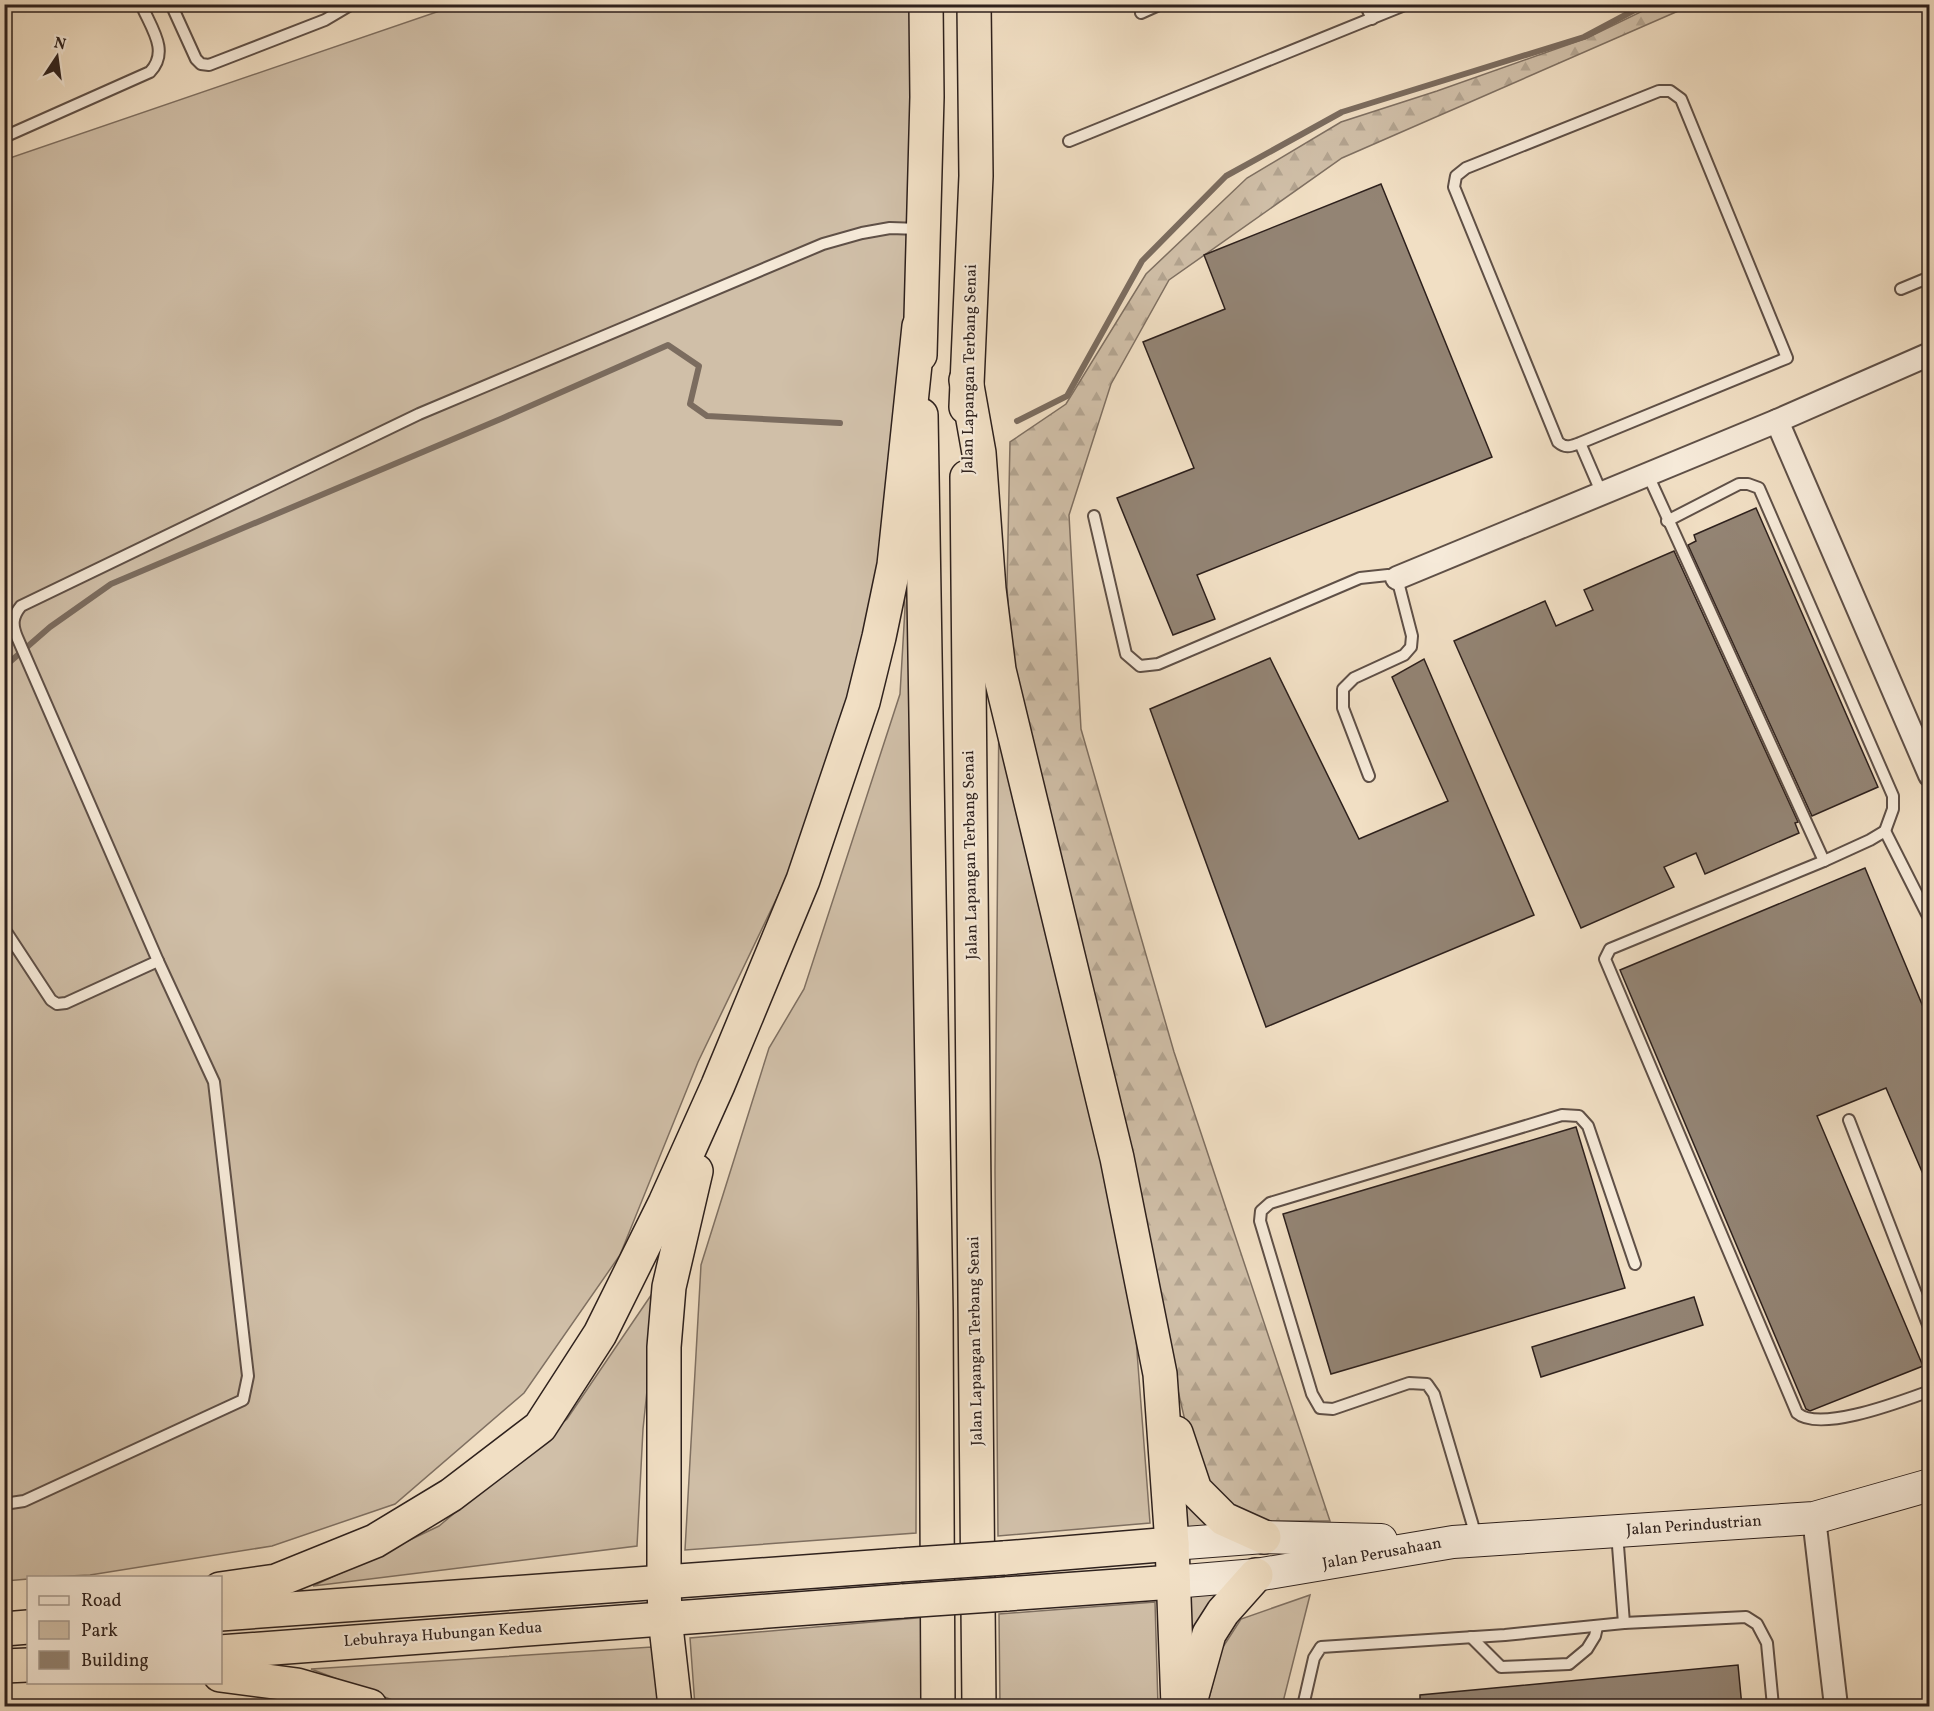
<svg xmlns="http://www.w3.org/2000/svg" width="1934" height="1711" font-family="Vollkorn,serif">
<style>
.green{fill:#d0bfa8;stroke:#7f7062;stroke-width:1.5}
.forest{fill:url(#forest-firs);stroke:#7f7062;stroke-width:1.5}
.lines{fill:none;stroke-linecap:round;stroke-linejoin:round}
.stream{stroke:#7b6c5f;stroke-width:6}
.building{fill:#938474;stroke:#2e211d;stroke-width:1.5}
.service-casing{stroke:#5f5047;stroke-width:14}
.minor-casing{stroke:#5f5047;stroke-width:26}
.secondary-casing{stroke:#2e211d;stroke-width:34}
.trunk-casing{stroke:#2e211d;stroke-width:36}
.motorway-casing{stroke:#2e211d;stroke-width:36}
.service{stroke:#f6ead9;stroke-width:10}
.minor{stroke:#f6ead9;stroke-width:22}
.secondary{stroke:#f6ead9;stroke-width:32}
.trunk{stroke:#f1dfc4;stroke-width:33}
.motorway{stroke:#f1dfc4;stroke-width:33}
.motorway-bridge-casing{stroke:#2e211d;stroke-width:36;stroke-linecap:butt}
.motorway-bridge{stroke:#f1dfc4;stroke-width:33}
.labels{text-anchor:middle;dominant-baseline:central;stroke-width:4.5;stroke-linejoin:round;paint-order:stroke}
.street-label{font-size:16px;fill:#2e211d;stroke:#f6ead9}
</style>
<defs>
<pattern id="forest-firs" width="22" height="20" patternUnits="userSpaceOnUse" patternTransform="scale(1.5)"><rect width="22" height="20" fill="#d0bfa8"/><path d="M5 1l3.5 6h-7zM16 11l3.5 6h-7z" fill="#b3a490"/></pattern>
</defs>
<rect width="100%" height="100%" fill="#f1dfc4"/>
<filter id="stains"><feTurbulence type="fractalNoise" baseFrequency=".00333" numOctaves="4"/><feColorMatrix values="0 0 0 0 .2 0 0 0 0 .09 0 0 0 0 .02 0 0 0 .5 -.17"/></filter>
<radialGradient id="worn" r=".72"><stop offset=".6" stop-color="#630" stop-opacity="0"/><stop offset="1" stop-color="#630" stop-opacity=".3"/></radialGradient>
<g class="green">
<polygon points="457,5 912,5 907,368 891,549 819,810 698,1062 620,1255 524,1393 395,1504 272,1546 90,1575 28,1578 28,1579 5,1581 4,160"/>
<polygon points="914,583 919,594 916,1533 685,1550 701,1265 769,1048 804,989 900,694 905,608 904,594 907,585"/>
<polygon points="999,702 1132,1286 1150,1523 998,1536 995,1170"/>
<polygon points="658,1285 643,1429 637,1546 313,1586 439,1526 567,1419"/>
<polygon points="1183,1484 1224,1527 1181,1530"/>
<polygon points="1235,1586 1182,1681 1182,1591"/>
<polygon points="1310,1595 1282,1706 1207,1706 1221,1650 1241,1619"/>
<polygon points="1155,1602 1158,1706 1000,1706 999,1614"/>
<polygon points="928,1617 926,1706 695,1706 690,1638"/>
<polygon points="652,1647 662,1706 408,1706 311,1669"/>
</g>
<polygon class="forest" points="1653,5 1692,5 1342,158 1169,280 1111,384 1069,515 1081,729 1174,1052 1330,1521 1245,1521 1212,1493 1195,1464 1013,678 1007,587 1010,442 1066,404 1146,274 1247,178 1341,122 1437,91 1587,38 1651,7"/>
<g class="lines">
<g class="stream">
<polyline points="1017,421 1067,396 1142,261 1226,176 1342,112 1584,37 1646,4"/>
<polyline points="4,667 50,627 111,584 503,418 668,345 699,366 690,404 707,416 840,423"/>
</g>
</g>
<g class="building">
<polygon points="1381,184 1492,457 1197,575 1215,619 1173,635 1117,498 1194,468 1143,342 1225,309 1204,255"/>
<polygon points="1756,508 1878,787 1812,816 1688,545 1696,541 1694,535"/>
<polygon points="1674,551 1798,822 1795,823 1799,833 1705,874 1696,853 1664,867 1674,887 1581,928 1454,641 1545,601 1556,626 1593,610 1584,590"/>
<polygon points="1270,658 1359,839 1448,801 1392,677 1424,659 1534,915 1266,1027 1150,709"/>
<polygon points="1865,868 1929,1021 1929,1188 1886,1088 1817,1116 1923,1366 1810,1411 1806,1409 1620,970"/>
<polygon points="1576,1127 1625,1288 1331,1374 1283,1214"/>
<polygon points="1694,1297 1703,1325 1541,1377 1532,1347"/>
<polygon points="1738,1665 1742,1707 1420,1707 1420,1695"/>
</g>
<g class="lines">
<defs>
<g id="service">
<polyline points="171,4 196,59 201,64 209,65 325,20 352,4"/>
<polyline points="1365,4 1372,19"/>
<polyline points="1141,13 1161,4"/>
<path d="M4,137l146,-65c20,-21 1,-44 -9,-68"/>
<polyline points="1069,141 1407,4"/>
<polyline points="1901,289 1930,277"/>
<path d="M1580,443c-9,3 -14,6 -22,-1l-104,-255 2,-11 10,-8 193,-77h11l11,8 106,259 -207,85 22,51"/>
<polyline points="1648,475 1824,861 1870,840 1885,831 1930,920"/>
<polyline points="1094,516 1126,654 1140,666 1158,664 1360,578 1388,575 1397,578 1412,636 1411,647 1404,655 1354,678 1343,689 1343,708 1369,776"/>
<polyline points="1667,521 1739,484 1748,484 1759,488 1893,796 1893,809 1885,831"/>
<path d="M1824,861l-214,88 -5,10 192,454c23,20 105,-12 133,-22"/>
<polyline points="7,933 51,1000 57,1004 66,1003 158,961"/>
<polyline points="1849,1120 1930,1330"/>
<path d="M4,1504l20,-3 219,-101 5,-24 -34,-294 -56,-121 -141,-324c-5,-12 -5,-20 4,-31l398,-192 404,-170 39,-11 28,-5 30,1"/>
<polyline points="1617,1533 1624,1623"/>
<polyline points="1476,1536 1434,1394 1427,1384 1409,1383 1333,1409 1320,1408 1312,1394 1260,1221 1261,1211 1270,1203 1562,1115 1579,1116 1588,1126 1635,1264"/>
<polyline points="1471,1637 1501,1667 1569,1664 1587,1649 1595,1636 1597,1627"/>
<polyline points="1303,1706 1314,1658 1321,1647 1505,1635 1624,1623 1746,1617 1757,1624 1767,1643 1773,1706"/>
</g>
<g id="minor">
<polyline points="1777,421 1930,775"/>
<polyline points="1397,578 1777,421 1930,354"/>
<polyline points="1814,1518 1836,1706"/>
</g>
<g id="secondary">
<polyline points="1172,1544 1264,1537 1381,1540"/>
<polyline points="1173,1582 1256,1575 1453,1542 1814,1518 1930,1485"/>
</g>
<g id="trunk">
<polyline points="920,355 927,97 926,4"/>
<polyline points="966,407 976,176 974,4"/>
<polyline points="921,415 936,1311 938,1706"/>
<polyline points="967,477 979,1706"/>
</g>
<g id="motorway">
<polyline points="966,380 979,453 989,589 999,670 1117,1158 1160,1374 1172,1544 1178,1706"/>
<polyline points="1176,1433 1195,1490 1224,1519 1264,1537"/>
<polyline points="1004,1558 1172,1544"/>
<polyline points="220,1589 276,1581 375,1541 451,1495 540,1427 600,1334 665,1203 718,1085 803,880 863,702 879,637 894,565 919,326"/>
<polyline points="1006,1594 1173,1582"/>
<polyline points="220,1614 900,1565"/>
<polyline points="4,1629 28,1627"/>
<polyline points="220,1652 903,1601"/>
<polyline points="4,1666 28,1665"/>
<polyline points="220,1675 297,1685 370,1706"/>
<polyline points="675,1706 665,1618 664,1584 664,1347 669,1287 696,1171"/>
<polyline points="1189,1706 1209,1634 1223,1612 1256,1575"/>
</g>
</defs>
<use href="#service" class="service-casing"/>
<use href="#minor" class="minor-casing"/>
<use href="#secondary" class="secondary-casing"/>
<use href="#trunk" class="trunk-casing"/>
<use href="#motorway" class="motorway-casing"/>
<use href="#service" class="service"/>
<use href="#minor" class="minor"/>
<use href="#secondary" class="secondary"/>
<use href="#trunk" class="trunk"/>
<use href="#motorway" class="motorway"/>
<defs>
<g id="motorway-bridge">
<polyline points="900,1565 1004,1558"/>
<polyline points="903,1601 1006,1594"/>
</g>
</defs>
<use href="#motorway-bridge" class="motorway-bridge-casing"/>
<use href="#motorway-bridge" class="motorway-bridge"/>
</g>
<g class="labels">
<g class="street-label">
<text transform="translate(970 369) rotate(-89)">Jalan Lapangan Terbang Senai</text>
<text transform="translate(971 855) rotate(-91)">Jalan Lapangan Terbang Senai</text>
<text transform="translate(976 1341) rotate(-91)">Jalan Lapangan Terbang Senai</text>
<text transform="translate(1694 1526) rotate(-4)">Jalan Perindustrian</text>
<text transform="translate(1382 1554) rotate(-10)">Jalan Perusahaan</text>
<text transform="translate(443 1635) rotate(-4)">Lebuhraya Hubungan Kedua</text>
</g>
</g>
<rect width="1934" height="1711" fill="none" stroke="#f1dfc4" stroke-width="24"/>
<rect x="6" y="6" width="1922" height="1699" fill="none" stroke="#2e211d" stroke-width="3"/>
<rect x="12" y="12" width="1910" height="1687" fill="none" stroke="#2e211d" stroke-width="1.5"/>
<rect x="27" y="1576" width="195" height="108" fill="#f6ead9" stroke="#a69a8e" stroke-width="1.5"/>
<rect x="39" y="1596" width="30" height="9" fill="#f6ead9" stroke="#a69a8e" stroke-width="1.5"/>
<text x="81" y="1606" font-size="18" fill="#2e211d">Road</text>
<rect x="39" y="1621" width="30" height="18" fill="#d0bfa8" stroke="#a69a8e" stroke-width="1.5"/>
<text x="81" y="1636" font-size="18" fill="#2e211d">Park</text>
<rect x="39" y="1651" width="30" height="18" fill="#938474" stroke="#a69a8e" stroke-width="1.5"/>
<text x="81" y="1666" font-size="18" fill="#2e211d">Building</text>
<g transform="translate(57 57) rotate(13)" stroke="#f6ead9" stroke-width="4.5" paint-order="stroke">
<path d="M0-4.5L10 22L0 15L-10 22Z" fill="#2e211d"/>
<text y="-9" font-size="16" font-weight="bold" text-anchor="middle" fill="#2e211d">N</text>
</g>
<rect width="100%" height="100%" filter="url(#stains)"/>
<rect width="100%" height="100%" fill="url(#worn)"/>
</svg>
